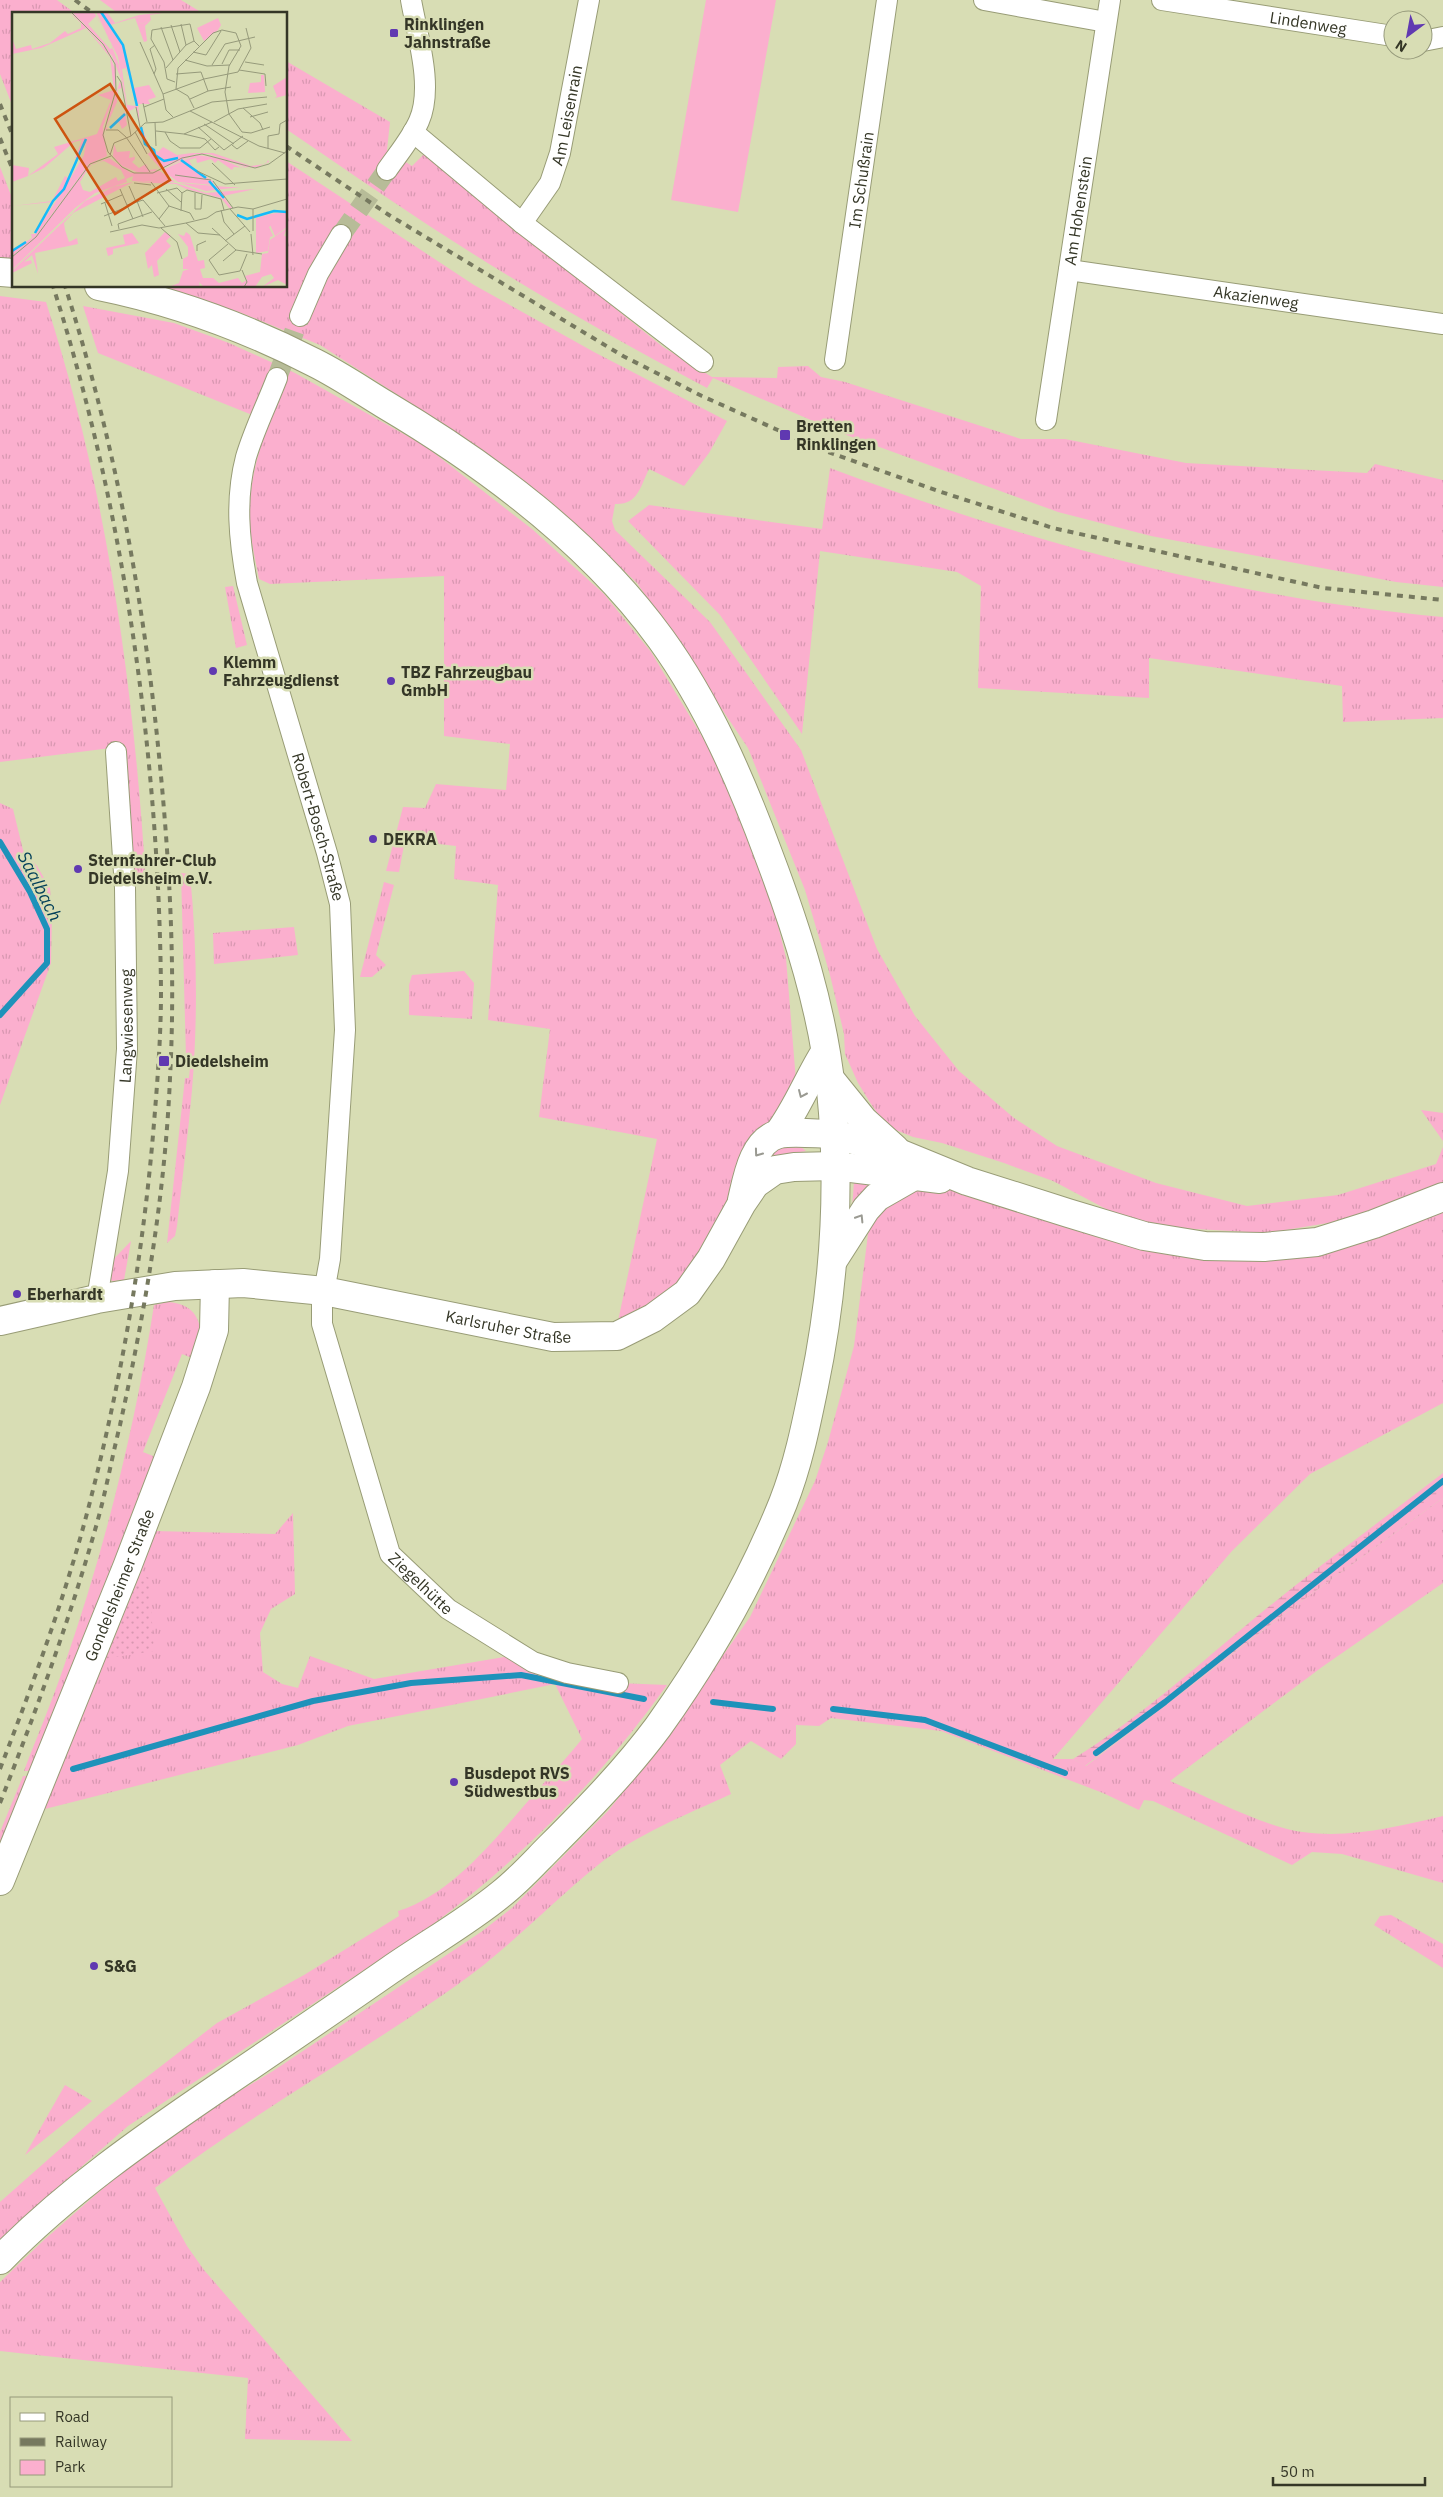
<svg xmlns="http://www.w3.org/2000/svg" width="1443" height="2497" font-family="'IBM Plex Sans',sans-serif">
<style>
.grass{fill:url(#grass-tufts)}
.wetland{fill:url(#wetland-marsh)}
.park{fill:#fbafce}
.garden{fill:url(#garden-dots)}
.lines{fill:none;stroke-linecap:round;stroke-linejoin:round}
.stream{stroke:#1e92ba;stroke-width:6}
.street-tunnel{stroke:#b7bc98;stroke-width:20;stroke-dasharray:20 10;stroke-linecap:butt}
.street-casing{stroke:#989c76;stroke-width:22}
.secondary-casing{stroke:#989c76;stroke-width:30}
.primary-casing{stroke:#989c76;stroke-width:30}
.street{stroke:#fff;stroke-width:20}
.secondary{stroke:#fff;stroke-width:28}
.primary{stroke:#fff;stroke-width:28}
.rail{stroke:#76795f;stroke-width:4;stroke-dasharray:6 6;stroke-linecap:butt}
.oneway{stroke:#9a9a92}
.poi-dot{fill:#6039b1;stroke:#d8ddb4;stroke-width:2}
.labels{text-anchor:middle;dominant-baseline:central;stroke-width:5;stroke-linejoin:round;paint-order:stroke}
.street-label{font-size:16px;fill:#343626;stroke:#d8ddb4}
.poi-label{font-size:16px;font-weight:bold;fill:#343626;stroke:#d8ddb4;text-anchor:start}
.water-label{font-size:18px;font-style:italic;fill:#003e58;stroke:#d8ddb4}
.inset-river{fill:none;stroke:#14bafa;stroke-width:2.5}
.inset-road{fill:none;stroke:#969a7b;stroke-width:1}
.view{fill:#cd5410;fill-opacity:0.15;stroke:#cd5410;stroke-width:2.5}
.inset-edge{fill:none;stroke:#343626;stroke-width:2.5}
</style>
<defs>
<pattern id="grass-tufts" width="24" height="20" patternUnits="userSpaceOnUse" patternTransform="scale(1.25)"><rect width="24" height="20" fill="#fbafce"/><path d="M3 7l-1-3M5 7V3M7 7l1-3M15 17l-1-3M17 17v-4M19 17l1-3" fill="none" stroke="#d897b1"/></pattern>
<pattern id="wetland-marsh" width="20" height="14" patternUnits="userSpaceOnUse" patternTransform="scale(1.25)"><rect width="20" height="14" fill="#fbafce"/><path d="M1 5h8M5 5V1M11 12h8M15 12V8" fill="none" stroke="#d897b1"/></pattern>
<pattern id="garden-dots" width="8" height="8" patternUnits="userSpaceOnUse" patternTransform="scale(1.25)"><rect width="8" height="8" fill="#fbafce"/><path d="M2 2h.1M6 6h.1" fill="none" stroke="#d897b1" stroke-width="1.8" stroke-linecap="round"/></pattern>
</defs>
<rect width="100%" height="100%" fill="#d8ddb4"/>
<g class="grass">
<polygon points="0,0 57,0 76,14 14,14 14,110 0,74"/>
<polygon points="100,0 181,0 204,14 119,14"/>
<path d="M286,61l104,61 -3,28 25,16 12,-12 239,193 49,30 65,1 1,-11 30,-1 13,11 24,5 176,57h44l121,24 181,10 8,-9 68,16v107l-47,-5 -245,-46 -93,-24 -217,-79 -128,-55 -6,10c-94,-50 -187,-103 -276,-161 -49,-32 -96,-65 -145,-98z"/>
<path d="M286,161l188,124 120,67 133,69 -18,32 -25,33 -35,-17c-9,18 -11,36 -34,35l-3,17 3,9 95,92 91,128 76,199 38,67 44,55 55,47 43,28 99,37 91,23 91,-11 98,-31 7,-17v35l-72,30 -43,11 -61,10 -89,-5 -53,-9 -72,-38 -49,-18 -62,-20 -29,-6 -17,-7 -14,-10 -11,-16 -13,-21 -13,-29 -1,-20 -14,-59 -25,-85 -57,-142 -111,-165 -87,-82 -113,-81 -117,-75 -81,-33 -82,-26h129z"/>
<polygon points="0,167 14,203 14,262 0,261"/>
<path d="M0,296l46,6c61,188 88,386 100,582l-27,4 -8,-140 -111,14z"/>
<path d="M83,306l91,17 55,20 66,30 130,73 107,83 72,65 47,58 64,106 31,63 29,92 11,45 10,123 -66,111 -9,23 -30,55 -30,31 -43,20 39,-182 -118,-22 11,-88 -62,-9 10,-135 -44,-6 2,-33 -51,-6 -6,32 -13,-1 17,-64 22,1 11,-24 70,6 4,-46 -66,-8v-160l-174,8 -11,-5c-3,-17 -8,-36 -9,-54 -2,-35 6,-71 20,-103l-172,-69z"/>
<path d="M830,468c197,74 402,130 613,149v101l-100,4 -1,-36 -193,-28v40l-171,-10 3,-102 -24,-14 -137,-21 -18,183 -82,-119 -92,-94 21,-16 173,24z"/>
<polygon points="233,586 247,645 236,648 225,587"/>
<polygon points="0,803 13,809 23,850 37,866 50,888 52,912 51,963 0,1105"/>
<path d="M181,873l9,1c7,71 8,144 2,216 -4,45 -10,91 -15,136l-2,10 -8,7 18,-165h4l2,-21h-5z"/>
<polygon points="384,882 394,885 376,955 386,965 372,977 360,977"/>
<polygon points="294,927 298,955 214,964 213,933"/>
<polygon points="464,971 474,983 472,1019 409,1015 409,985 412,975"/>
<polygon points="1421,1110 1443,1113 1443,1141"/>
<polygon points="792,1146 801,1147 806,1151 761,1159 779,1147"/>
<polygon points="854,1181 882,1184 852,1210"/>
<path d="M936,1186l283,70 224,-49v196l-133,71 -78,77 -179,208h20l13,7 213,-163 144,-105v85l-121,84 -152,114c36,15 73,35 110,46 52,16 112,1 163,-11v67l-101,-29 -30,-2 -20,13 -139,-64 -9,-1 -5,10 -36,-17 -162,-62 -110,-13 -12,8 -23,-1v19l-15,15 -30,-18 -31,24 11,29c-45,21 -94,40 -133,71 -48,39 -91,85 -141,120 -99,70 -206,129 -302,203l32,58 17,24 148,171 -107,-2 3,-61 -248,-27v-69l44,-42 88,-77 71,-50 70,-42 208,-139 31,-24 96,-97 47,-59 95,-135 65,-136 13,-39 26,-96 14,-112 10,-20 20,-21z"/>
<polygon points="131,1241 124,1280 112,1281 110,1279 109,1264"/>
<path d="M168,1302c35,3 36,29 29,58l-15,-6 -39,98 15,6 -129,313h-5c12,-32 27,-67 39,-102 41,-117 72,-241 91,-364z"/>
<path d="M293,1513l2,81 -24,15 -11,24 3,39 19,12 16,4 12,-32 64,23 153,-26 91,30 49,2c-65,92 -145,173 -235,240l-304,201 -104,91 -24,24v-39l104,-92 113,-87 87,-48 95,-59 -1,-5c54,-17 95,-70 131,-111 17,-20 36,-40 53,-61l-27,-55 -207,42 -50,19 -257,65 113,-279 121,3z"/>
<polygon points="23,1776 27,1776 0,1844 0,1832"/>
<polygon points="1391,1915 1443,1944 1443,1968 1374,1925 1380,1916"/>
<polygon points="65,2085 92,2101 25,2155"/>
</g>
<path class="wetland" d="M1443,1473v25l-144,105 -214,163 -12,-7c66,-41 124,-93 183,-142 61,-50 125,-96 187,-144z"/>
<polygon class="park" points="706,0 776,0 738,212 671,200"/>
<polygon class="garden" points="138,1573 149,1578 154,1651 103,1659"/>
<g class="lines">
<g class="stream">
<polyline points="0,842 30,892 47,929 47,963 0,1015"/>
<polyline points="713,1702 773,1709"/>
<polyline points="833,1709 925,1720 1065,1773"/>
<polyline points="1096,1753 1165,1702 1443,1481"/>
<polyline points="73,1769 313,1701 411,1683 521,1675 644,1699"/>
</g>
<g class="street-tunnel">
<polyline points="341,235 387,170"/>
<polyline points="277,378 300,316"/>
</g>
<defs>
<g id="street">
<polyline points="984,0 1106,22"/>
<path id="s1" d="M1162,0l231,36"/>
<polyline points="1423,41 1443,37"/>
<polyline points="413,132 522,223 703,362"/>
<path d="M387,170c11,-16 24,-31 32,-49 15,-34 -2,-86 -8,-121"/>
<path id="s2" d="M522,223l28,-40 10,-30 29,-153"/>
<path id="s3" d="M1069,270l374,54"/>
<polyline points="300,316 318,274 341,235"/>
<path id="s4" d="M835,360l52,-360"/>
<path id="s5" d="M277,378c-10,26 -23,52 -31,79 -11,42 -7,83 1,126l80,270 13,51 5,126 -15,229 -8,44v21l68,230 58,55 85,53 34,11 51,10"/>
<path id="s6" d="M1046,420l64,-420"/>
<path id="s7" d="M97,1299l21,-128 9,-122 -2,-161 -9,-136"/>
</g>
<g id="secondary">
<path d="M778,1134c19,-25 30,-55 47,-82"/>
<path d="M742,1200c5,-21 11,-60 37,-66 14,-3 39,0 55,0"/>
<path id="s8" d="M0,1321l97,-22 78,-13 68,-3 81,8 229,46 64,-1 36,-18 34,-25 24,-34 31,-56 13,-19 20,-14 19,-3 41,-1"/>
<path id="s9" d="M0,1881l127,-314 69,-180 18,-57 1,-46"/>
</g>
<g id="primary">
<polyline points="0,272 14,273"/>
<polyline points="830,1079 864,1121 895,1149"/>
<polyline points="834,1134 901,1154 967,1181 1068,1213 1144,1236 1205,1246 1264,1247 1317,1242 1374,1224 1443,1197"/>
<polyline points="835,1166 940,1179"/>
<polyline points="834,1259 866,1209 877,1197 912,1177"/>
<path d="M0,2260c66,-68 144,-122 222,-175 56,-38 112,-76 168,-115 36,-25 77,-48 111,-76 18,-14 33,-31 49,-47 38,-38 76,-77 108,-120 50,-70 93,-145 125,-224 15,-38 23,-78 31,-117 20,-97 27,-197 17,-296 -8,-79 -34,-160 -62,-234 -28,-76 -61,-152 -108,-217 -71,-98 -174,-174 -277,-235 -23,-14 -45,-29 -69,-41 -68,-35 -142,-62 -216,-77"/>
</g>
</defs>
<use href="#street" class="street-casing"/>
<use href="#secondary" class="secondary-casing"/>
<use href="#primary" class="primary-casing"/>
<use href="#street" class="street"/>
<use href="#secondary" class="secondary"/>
<use href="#primary" class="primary"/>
<g class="rail">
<polyline points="75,0 94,14"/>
<polyline points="0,104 14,139"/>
<polyline points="0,138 14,173"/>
<polyline points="286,146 389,215 623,356 702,396 820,449 938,491 1053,528 1323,588 1443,600"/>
<path d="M0,1769c32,-83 63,-166 86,-252 33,-125 56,-254 67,-382 4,-48 8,-96 8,-144 -2,-234 -37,-482 -108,-705"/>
<path d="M0,1803c36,-92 70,-184 97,-280 9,-32 15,-66 23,-98 25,-114 45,-230 50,-347 6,-114 -1,-228 -13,-342 -16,-152 -45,-304 -92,-450"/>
</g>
</g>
<defs><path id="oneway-chevron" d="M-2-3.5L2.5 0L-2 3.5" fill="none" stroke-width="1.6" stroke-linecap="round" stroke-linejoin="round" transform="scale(1.25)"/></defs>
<g class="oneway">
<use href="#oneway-chevron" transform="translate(802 1094) rotate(114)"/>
<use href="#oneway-chevron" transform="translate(758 1153) rotate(126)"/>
<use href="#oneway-chevron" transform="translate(860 1218) rotate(-58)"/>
</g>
<g class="poi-dot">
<rect x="389" y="28" width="10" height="10" rx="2.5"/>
<rect x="779" y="429" width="12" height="12" rx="2.5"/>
<circle cx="213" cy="671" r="5"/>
<circle cx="391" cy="681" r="5"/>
<circle cx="373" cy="839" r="5"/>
<circle cx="78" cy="869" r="5"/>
<rect x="158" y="1055" width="12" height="12" rx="2.5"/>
<circle cx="17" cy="1294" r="5"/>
<circle cx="454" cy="1782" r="5"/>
<circle cx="94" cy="1966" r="5"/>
</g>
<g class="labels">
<g class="street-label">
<text stroke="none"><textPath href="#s1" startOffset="148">Lindenweg</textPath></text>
<text stroke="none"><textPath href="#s2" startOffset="119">Am Leisenrain</textPath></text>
<text stroke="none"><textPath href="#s4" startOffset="182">Im Schußrain</textPath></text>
<text stroke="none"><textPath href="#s6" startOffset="212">Am Hohenstein</textPath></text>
<text stroke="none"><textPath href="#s3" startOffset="189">Akazienweg</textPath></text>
<text stroke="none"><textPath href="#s5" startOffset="466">Robert-Bosch-Straße</textPath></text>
<text stroke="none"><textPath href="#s7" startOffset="275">Langwiesenweg</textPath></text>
<text stroke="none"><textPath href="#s8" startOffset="516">Karlsruher Straße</textPath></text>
<text stroke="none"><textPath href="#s5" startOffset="1250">Ziegelhütte</textPath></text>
<text stroke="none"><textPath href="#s9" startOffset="319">Gondelsheimer Straße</textPath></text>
</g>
<g class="poi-label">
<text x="404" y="24">Rinklingen<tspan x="404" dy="18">Jahnstraße</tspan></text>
<text x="796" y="426">Bretten<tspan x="796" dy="18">Rinklingen</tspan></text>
<text x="223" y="662">Klemm<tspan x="223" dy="18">Fahrzeugdienst</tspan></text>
<text x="401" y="672">TBZ Fahrzeugbau<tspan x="401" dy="18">GmbH</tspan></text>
<text x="383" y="839">DEKRA</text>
<text x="88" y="860">Sternfahrer-Club<tspan x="88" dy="18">Diedelsheim e.V.</tspan></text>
<text x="175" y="1061">Diedelsheim</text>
<text x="27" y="1294">Eberhardt</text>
<text x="464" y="1773">Busdepot RVS<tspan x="464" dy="18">Südwestbus</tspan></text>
<text x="104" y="1966">S&amp;G</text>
</g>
<g class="water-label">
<text transform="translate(40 886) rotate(63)">Saalbach</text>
</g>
</g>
<g transform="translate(12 12)">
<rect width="275" height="275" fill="#d8ddb4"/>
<path d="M57,0l12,9 26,28 9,22 -2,24 -11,32 4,29 -18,8 -55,75 -22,17v-6l20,-12 -1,-4h4l26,-41 -9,9 -39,4 39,-5 13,-25 5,3 14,-24 3,-17 -9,21 -3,-1 7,-18 -8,2 -30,26 -16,8 30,-22 -4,-7 43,-13 14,-34 -13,-5 16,-5 -4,-33 -24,-29 -45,20 -29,6v-16l4,11 15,-4 1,4 18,-6 15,-12 3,3 13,-6v-5zM60,0h22l14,24 11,29 13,69 -11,-55 -9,-23zM84,4l9,15 8,17 -3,1 -22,-25zM84,0h11l8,11 24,-8 29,-3 -18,3 1,5 -10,4 -3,-7 -28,8 14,20 10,43 15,-3 7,12 -8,3 2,4h-12l2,23 -4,-20 -8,5 -10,-55zM114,56l5,16 5,22 -9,-1 -5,-36zM249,63h3l1,17 -17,1 2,-10 11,-1zM108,69l2,7 -4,1 -1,13 -11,25 2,2 17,-17 2,13 -5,4 -3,-7 -15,9zM130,113l6,21 10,6 5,-5 14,8 15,-2h21l38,13 15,-2 2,-4 1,2 -12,5h-12l-36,-13h-13l-35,15 -18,-20 5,5 4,-4 -7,-6zM102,132l3,8 13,-1 -1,7 5,-1 -1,-6 2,8 -3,3 7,6 7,-4 3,6 8,-1 -2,3h-18l-15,-6 -9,-10zM184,143l23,3 21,9 22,2 -28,-2 -2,3 -14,-10 -3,3 -4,-4 -14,4 -1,-5 -7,2 5,10 19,11v4l-35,-3 -16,-12zM97,146l22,15 29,-2 15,11 -43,-1 1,-5 -7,3 1,3 -32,11 -20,15 -63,62v-13l24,-20 52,-71zM92,149l17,9 4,8 -7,3 -2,-4 -26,15 -7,-2 -3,-8 7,-12 6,-7zM136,169l28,2 30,10 49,-4 -32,7 9,12h-3l-8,-10 -35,-9 -10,-5 -43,-2 -60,31 -9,10 1,7 4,12 8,-4 1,6 -43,9 3,21 -6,-19 -8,7 7,-2 1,3 -20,10v-2l73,-70 28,-14 20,-5zM168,171l48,4h13l-35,4zM271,200l4,1v14l-12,9 -4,-9 -1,-13zM275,216l-3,8h3v49l-9,-5 -16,7 12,-9 -3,-4 -9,3 -7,10h-51l-5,-5 1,5h-31l10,-4 4,-12 6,-2h-6v-10l5,-3v-9l-10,-13 6,2 2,-4 4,3 8,26 6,-1 1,8 -5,1 3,9h10l6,5 19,-5 4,5 5,-3 -2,-4 15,-4 2,-18 6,-1 2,-13zM153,220l6,4 -5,5 5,5 -14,15 2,14 -5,2 -2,-12 -4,4 -3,-16zM120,221l7,10 -26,6v5l-5,2 -2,-8 19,-4 -2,-9z" fill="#fbafce" fill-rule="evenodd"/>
<path d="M0,153l17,3 -1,8 -16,6z" fill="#fbafce"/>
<path d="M206,6l3,7 -3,5 -14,11 -7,-13z" fill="#fbafce"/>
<path d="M275,65v18l-12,3 2,-2 -4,-10zM258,202l2,11 -3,2 4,9 -3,1 -2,14 -12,2v-35z" fill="#fbafce"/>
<path d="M127,5l2,7 10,-4 -6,6 2,15 -3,1 -9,-24z" fill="#fbafce"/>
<path class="inset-river" d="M89,0l22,33 14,61M129,115l4,17 9,6 1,5 9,6 14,-3M98,116l15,-14M169,148l25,18M197,169l15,17M225,203l10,4 27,-8 13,1M23,221l18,-32 11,-12 22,-50M0,239l14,-9"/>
<path class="inset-road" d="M59,0l32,32 12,20 1,26 -13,45 5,17 14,15 12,6h19l29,-15 20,-4 53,14 14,-4 18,-13M169,12l5,21M159,13l9,27M149,15l12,33M128,30l23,52 3,16 7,7M181,40l13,3 15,-24M173,48l22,6 23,-1M233,50l19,3M210,52l7,-14h11M200,53l13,-21 30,-7M154,56l20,-23 8,-4M227,58l26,4 1,12M142,62l2,-5 -6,-20 5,-4M164,62l25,-2 7,19M105,64l4,6 10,54M163,70l-8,-3 -3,-17 -13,-23 1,-9 38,-6 4,17 5,5M151,82l41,-15 34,-7 13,-24 -5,-20M178,87l18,-8 23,-4M131,91l4,19M124,95l4,20M132,95l20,-8M182,96l-6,-12 -12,-7 2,-21 35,-35 9,-3 14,3 5,13 -12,20 -4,26 4,22 13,18M231,96l17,15 3,7M178,99l69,35 26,7M178,99l22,-9 55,-5M238,105l18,-5M143,110l1,24M202,110l24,-13 29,-5M192,112l30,20M186,115l26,23 19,-14M94,118h12l8,7 24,35M144,119l28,3 28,-12M123,120l12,22M153,120l5,9 10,7h20l11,-9M230,120l9,1 19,-6M172,122l21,5 10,11 4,-3M220,133l5,4 11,-8M256,137v-13l11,-2 1,-10 7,-4M98,143l4,-12 17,-7 14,-13 18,-1 27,-11M200,151l23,22M185,159l28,13 62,-5M163,163l36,5M201,169l20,27M139,170l18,24 21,7 4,7M122,171l17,2M117,174l7,16M108,177l13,30M154,177l15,13M145,181l20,-5 5,5 -1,18M170,181l5,-3 34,9 3,11M183,181v16h6l1,-14M125,189l6,16M93,191l7,23M89,192l21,-9M115,193l16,-5 22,26M218,197l20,23M209,198l3,12 10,12M92,204l23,-9M147,207l10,-13M174,211l12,10 22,2M149,216l16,14 5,17M200,216l24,22 26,4M107,217l-1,-5 34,-12M241,219v-22M98,220l32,-7 17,3 27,-5 21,-5 9,-6 22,-5 15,2 34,-10M239,222l2,21M213,229l20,-15M216,232l-19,16 10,15 21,-4 7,-17M185,239v-6l9,-4M0,245l24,-20 54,-73 21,-8M211,249l13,-11M230,258l5,12 -3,5"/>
<path class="view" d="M98,72l60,96 -55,34 -60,-95z"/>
<rect width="275" height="275" class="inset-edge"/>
</g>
<rect x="10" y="2397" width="162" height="90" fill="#d8ddb4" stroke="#969a7b"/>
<rect x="20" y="2413" width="25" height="8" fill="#ffffff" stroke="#969a7b"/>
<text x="55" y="2422" font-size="15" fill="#343626">Road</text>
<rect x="20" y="2438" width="25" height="8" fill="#76795f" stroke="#969a7b"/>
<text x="55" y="2447" font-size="15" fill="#343626">Railway</text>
<rect x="20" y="2460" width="25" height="15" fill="#fbafce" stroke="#969a7b"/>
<text x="55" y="2472" font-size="15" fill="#343626">Park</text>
<g transform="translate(1408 35) rotate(212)"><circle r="24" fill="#d8ddb4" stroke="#969a7b"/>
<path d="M0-4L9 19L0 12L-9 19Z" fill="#6039b1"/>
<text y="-8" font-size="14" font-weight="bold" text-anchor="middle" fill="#343626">N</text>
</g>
<path d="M1273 2477v8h152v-8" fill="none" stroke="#343626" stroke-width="2.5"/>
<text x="1280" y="2477" font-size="15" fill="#343626" stroke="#d8ddb4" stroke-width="4" paint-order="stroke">50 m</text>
</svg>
